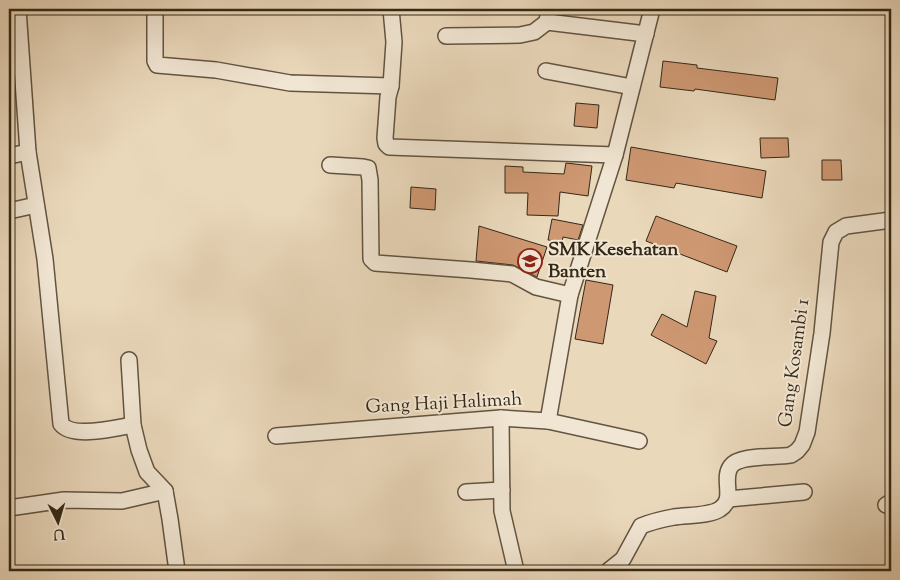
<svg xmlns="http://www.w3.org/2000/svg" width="900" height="580" font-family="'Sorts Mill Goudy',serif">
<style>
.building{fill:#ce9872;stroke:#342817}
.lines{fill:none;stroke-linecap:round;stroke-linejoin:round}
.street-casing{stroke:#625440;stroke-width:18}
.street{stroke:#f1e6d3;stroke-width:15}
.labels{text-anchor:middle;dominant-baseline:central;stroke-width:4;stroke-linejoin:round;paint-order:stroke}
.poi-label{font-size:19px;font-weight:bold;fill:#342817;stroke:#f1e6d3;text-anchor:start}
.street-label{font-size:19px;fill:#342817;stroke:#f1e6d3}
</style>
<rect width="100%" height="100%" fill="#ead8bb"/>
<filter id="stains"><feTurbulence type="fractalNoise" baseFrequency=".004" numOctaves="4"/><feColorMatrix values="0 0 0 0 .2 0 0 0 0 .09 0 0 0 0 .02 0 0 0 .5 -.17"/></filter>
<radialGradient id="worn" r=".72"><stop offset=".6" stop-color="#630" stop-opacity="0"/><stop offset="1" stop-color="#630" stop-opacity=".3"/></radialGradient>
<g class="building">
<polygon points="663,61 697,65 697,68 778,78 775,100 695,89 694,91 660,87"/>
<polygon points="576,103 599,105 597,128 574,126"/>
<polygon points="760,138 788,138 789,157 761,158"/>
<polygon points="631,147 766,171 762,198 676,183 674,188 626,180"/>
<polygon points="822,160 841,160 842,180 822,180"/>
<polygon points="566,163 592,166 588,196 560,192 558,216 527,215 528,193 505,193 505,166 523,167 523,172 564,174"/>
<polygon points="411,187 436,189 435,210 410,208"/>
<polygon points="656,216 737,246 727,272 646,241"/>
<polygon points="552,219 583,225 578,240 563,237 562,242 548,240"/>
<polygon points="479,226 547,247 537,277 513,265 476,261"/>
<polygon points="586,280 613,285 603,344 575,339"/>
<polygon points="695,291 716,296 709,338 717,341 706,364 651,335 662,314 687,327"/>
</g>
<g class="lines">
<defs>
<g id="street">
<path d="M18,9l10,143 17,107 16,165c12,15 55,4 72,1"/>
<polyline points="155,9 155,61 157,65 216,70 290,83 391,86"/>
<polyline points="391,9 394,42 391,86 388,97 385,138 386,144 389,147 615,155"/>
<polyline points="549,9 547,22 646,34"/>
<polyline points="446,36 520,35 534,32 547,22"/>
<polyline points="546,71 632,87"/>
<polyline points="9,156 28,152"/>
<polyline points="330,165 363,167 368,168 370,180 371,259 375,263 471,270 512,274 536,287 570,295"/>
<polyline points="9,211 36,205"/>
<polyline points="129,360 133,425 139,450 147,472 165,491 170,519 177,571"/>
<polyline points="501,418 502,511 516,571"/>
<polyline points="548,421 639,441"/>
<polyline points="276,436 501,418 548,421 570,295 615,155 652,9"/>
<polyline points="466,492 502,490"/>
<polyline points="728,499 804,492"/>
<polyline points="886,505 891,502"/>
<polyline points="9,508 64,500 122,501 165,491"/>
<path d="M608,571l15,-12 18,-33c10,-4 22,-7 33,-9 13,-2 36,-1 46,-8 16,-10 1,-30 11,-43 9,-12 45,-8 60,-11l6,-4 5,-6 5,-13 15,-99 9,-91 5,-10 10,-6 45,-6"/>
</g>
</defs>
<use href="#street" class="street-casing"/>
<use href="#street" class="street"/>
</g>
<defs>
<symbol id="school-ring" viewBox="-11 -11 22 22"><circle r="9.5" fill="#f1e6d3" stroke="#8f2418" stroke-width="1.5"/><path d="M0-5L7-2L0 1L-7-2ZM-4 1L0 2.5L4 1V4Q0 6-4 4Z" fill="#8f2418"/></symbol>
</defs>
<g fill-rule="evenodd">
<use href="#school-ring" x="516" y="247" width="28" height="28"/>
</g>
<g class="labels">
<g class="poi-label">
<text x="548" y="250">SMK Kesehatan<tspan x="548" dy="22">Banten</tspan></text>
</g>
<g class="street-label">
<text transform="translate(795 363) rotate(-82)">Gang Kosambi 1</text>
<text transform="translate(444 404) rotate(-3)">Gang Haji Halimah</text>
</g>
</g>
<rect width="900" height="580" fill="none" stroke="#ead8bb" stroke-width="30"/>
<rect x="10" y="10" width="880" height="560" fill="none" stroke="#342817" stroke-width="2.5"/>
<rect x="15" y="15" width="870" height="550" fill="none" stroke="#342817"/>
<g transform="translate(58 522) rotate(175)" stroke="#f1e6d3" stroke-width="4" paint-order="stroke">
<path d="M0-4L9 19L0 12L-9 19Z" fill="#342817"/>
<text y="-8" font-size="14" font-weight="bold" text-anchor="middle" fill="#342817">U</text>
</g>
<rect width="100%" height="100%" filter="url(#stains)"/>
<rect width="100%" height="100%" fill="url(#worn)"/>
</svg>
